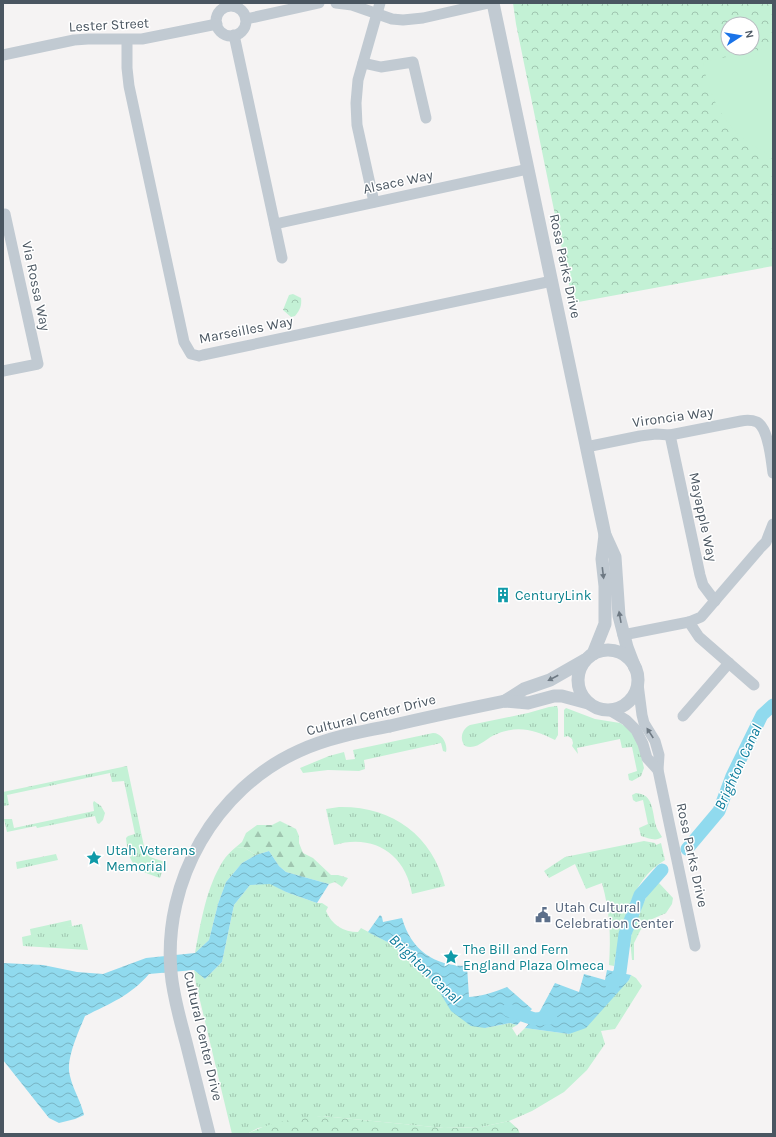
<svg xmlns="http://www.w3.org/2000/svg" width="776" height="1137" font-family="Karla,sans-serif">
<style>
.grass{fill:url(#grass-tufts)}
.forest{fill:url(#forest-firs)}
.park{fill:url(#park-crowns);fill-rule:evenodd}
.garden{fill:#c3f1d5}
.water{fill:url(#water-waves)}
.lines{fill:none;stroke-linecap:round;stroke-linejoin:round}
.canal{stroke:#90daee;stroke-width:13}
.minor{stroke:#c1cad2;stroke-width:11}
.tertiary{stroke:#c1cad2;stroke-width:13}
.oneway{fill:#6e7983}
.labels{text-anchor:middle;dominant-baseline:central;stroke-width:3;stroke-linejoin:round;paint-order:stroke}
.street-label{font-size:14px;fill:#4a5661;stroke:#fff}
.culture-label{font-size:14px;fill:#0d838f;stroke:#fff;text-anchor:start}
.service-label{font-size:14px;fill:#4e5e75;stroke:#fff;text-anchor:start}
.water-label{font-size:15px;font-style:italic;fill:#0c7c9b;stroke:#fff}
</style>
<defs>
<pattern id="grass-tufts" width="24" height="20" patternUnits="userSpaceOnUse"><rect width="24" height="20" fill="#c3f1d5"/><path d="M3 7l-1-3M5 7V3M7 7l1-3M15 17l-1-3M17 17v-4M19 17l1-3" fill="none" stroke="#a0c6b0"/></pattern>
<pattern id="forest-firs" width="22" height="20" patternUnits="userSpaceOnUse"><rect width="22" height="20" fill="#c3f1d5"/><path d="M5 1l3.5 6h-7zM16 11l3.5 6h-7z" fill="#a0c6b0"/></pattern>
<pattern id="park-crowns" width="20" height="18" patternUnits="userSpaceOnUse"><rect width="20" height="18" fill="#c3f1d5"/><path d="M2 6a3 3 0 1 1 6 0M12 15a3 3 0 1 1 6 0" fill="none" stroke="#a0c6b0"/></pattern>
<pattern id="water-waves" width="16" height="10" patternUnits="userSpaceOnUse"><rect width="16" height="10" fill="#90daee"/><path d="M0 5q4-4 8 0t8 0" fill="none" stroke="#78b4c4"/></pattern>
</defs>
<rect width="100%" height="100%" fill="#f5f3f3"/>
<g class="grass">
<path d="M557,706l1,3v26l-3,5c-20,-10 -37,-15 -58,-6 -10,3 -20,17 -32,12 -6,-7 -3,-17 5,-21l58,-12 21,-6z"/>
<polygon points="566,708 595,719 620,723 631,730 639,747 644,768 641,776 632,781 629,780 628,774 637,771 632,747 622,748 620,739 577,748 578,754 572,746 573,743 572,739 568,736 564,737 564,710"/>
<path d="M433,733c9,0 15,11 13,19l-3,-1 -2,-8 -77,17 1,9 -6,2 -31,-1 -25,3 -3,-5 29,-12 15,-4 2,8 9,-1 -2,-9z"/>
<path d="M127,766l18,85 5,6 15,5 -5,16c-25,-8 -31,-13 -34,-40l2,-2 7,-2 -11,-53 -12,1 -2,-9 -103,22 2,10 -6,1v-14z"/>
<path d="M636,793c18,1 16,19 20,33 1,4 4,7 6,11 -6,5 -14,1 -21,-1l-2,-8 9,-4 -5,-24 -7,2 -3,-2 -1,-5z"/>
<polygon points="94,801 101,806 105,813 103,820 99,824 97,823 95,816 37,828 36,826 7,832 4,819 12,819 14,828 94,811 93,803"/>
<path d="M339,807c53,-1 93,28 106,79l-33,8c-6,-40 -39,-61 -78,-49l-8,-36z"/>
<path d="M644,841l11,2 1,2 5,-2 4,17c-36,21 -44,68 -51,106l-5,-1c2,-29 1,-53 -7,-82l-16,6 -11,-25 -26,14 -5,-7 21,-14z"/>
<path d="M236,847l9,1 11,7 -14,8 -16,19 -8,22 -9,36 -14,13c6,-31 11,-65 28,-92 3,-5 8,-10 13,-14z"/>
<polygon points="56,854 58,860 17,869 16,862"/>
<path d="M270,883l16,9 31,11h5l6,4 -2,4c6,14 17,21 32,21l3,-4 34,18 17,15 16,16 11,14 46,37 25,-5 7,2 -5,3 5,8 8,-8 44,6 60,-54 2,-5 5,3 6,8 -27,43 -14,2 4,13 -18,26 -23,22 -32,19 -23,10 -28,6 -37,1 -122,-12 -64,12 -11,6h-15l-36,-150 -2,-14 11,9 17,-17 12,-57 16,-20z"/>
<polygon points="659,883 673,898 672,904 666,913 650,920 642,927 634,943 634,960 632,960 630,940 637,916 651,888"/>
<polygon points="71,920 72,926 68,927 82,924 88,950 23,946 22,937 31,935 30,929"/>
</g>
<polygon class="forest" points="280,821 296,829 299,836 299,843 303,853 313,858 331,875 338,875 348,878 342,887 335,882 329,884 286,872 279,866 269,851 256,855 245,848 236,847 242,842 246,833 257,825 272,825"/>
<g class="park">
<path d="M513,3h260v263l-200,37 -57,-279zM728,24h24v24h-24z"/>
<path d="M293,294l8,4c1,7 -1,12 -6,18l-4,1 -8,-7 6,-15z"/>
<path d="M322,1116l122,12 37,-1 28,-6 9,8 2,5h-273c23,-12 49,-16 75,-18z"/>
</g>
<path class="garden" d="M773,47v109c-41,-17 -63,-51 -70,-94z"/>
<g class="water">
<path d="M269,851l10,15 7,6 43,12 -12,19 -31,-11 -16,-8 -20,1 -16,20 -12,57 -17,17 -11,-9 -45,4c-19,22 -38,29 -64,42 -6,15 -20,44 -15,60 3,14 11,25 14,39l-9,4 -16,4 -10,-5 -46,-58v-97l40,2 34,7 26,2 43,-16 49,-5 14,-13 9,-36 8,-22 16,-19 14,-8z"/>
<path d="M380,915l2,2 1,5 19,-4c9,32 32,48 65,48l2,31c14,-1 26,-5 38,-10l25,22 -15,16 -7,-2 -25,5 -14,-2 -20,-15 -12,-20 -11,-14 -16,-16 -17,-15 -27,-14z"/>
<polygon points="607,970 631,975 629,980 586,1028 569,1034 525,1028 540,1011 555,983 579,992 584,974 605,980"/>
</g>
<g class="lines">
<g class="canal">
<polyline points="687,849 719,811 732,776 762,715 773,705"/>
<polyline points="612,986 620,972 625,934 640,895 662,870"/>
<polyline points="508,1010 534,1019 551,1018"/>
</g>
<g class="minor">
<polyline points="336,3 352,5 392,19 403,20 423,18 489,3"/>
<circle cx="231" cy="21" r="15"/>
<polyline points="246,19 319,3"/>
<polyline points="234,35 282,258"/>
<polyline points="127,40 127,68 129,86 184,342 191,354 199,356 203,355 552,281"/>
<polyline points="3,55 74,40 88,39 142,39 217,24"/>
<polyline points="363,63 381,67 413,62 426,118"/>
<polyline points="374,202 357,125 356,103 358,80 380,3"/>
<polyline points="3,215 5,214 38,364 3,371"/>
<polyline points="275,224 528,169"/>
<polyline points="670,435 700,575 703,585 715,601"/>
<path d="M586,447l54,-11 16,-2 14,1 71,-14c5,-1 11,-1 16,1 12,7 14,38 16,51"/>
<polyline points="689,622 699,637 754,685"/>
<polyline points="623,635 689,622 701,617 761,547 766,542 773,524"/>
<polyline points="638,684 642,715 644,723 655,741 659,755 658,770 695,946"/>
<polyline points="611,711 626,720 636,730 643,744 647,758 658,770"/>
<polyline points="683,716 729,663"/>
</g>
<g class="tertiary">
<polyline points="493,3 605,535 615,557 619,616 627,647 635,668"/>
<circle cx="608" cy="680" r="30"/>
<polyline points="593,654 605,624 605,586 602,559 605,535"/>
<polyline points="505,701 524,689 550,680 585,660"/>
<path d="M209,1134c-8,-31 -15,-61 -23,-92 -6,-23 -13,-46 -15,-70 -8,-91 44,-183 128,-221 28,-13 60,-19 91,-25 38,-9 76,-17 115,-25l23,2 26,-7h8l26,7"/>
</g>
</g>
<defs><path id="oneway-solid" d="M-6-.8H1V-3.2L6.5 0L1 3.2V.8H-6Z"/></defs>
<g class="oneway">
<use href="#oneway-solid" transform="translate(603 573) rotate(83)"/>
<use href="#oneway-solid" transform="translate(620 617) rotate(-100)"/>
<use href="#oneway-solid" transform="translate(553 678) rotate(152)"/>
<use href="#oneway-solid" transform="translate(650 733) rotate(-123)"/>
</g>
<defs>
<symbol id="building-bare" viewBox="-9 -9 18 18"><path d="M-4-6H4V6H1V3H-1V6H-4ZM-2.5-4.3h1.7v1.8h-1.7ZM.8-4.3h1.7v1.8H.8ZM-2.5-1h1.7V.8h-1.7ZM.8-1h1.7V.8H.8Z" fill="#0f9aa8" stroke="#fff" stroke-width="2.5" paint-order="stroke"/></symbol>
<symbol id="sight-bare" viewBox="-9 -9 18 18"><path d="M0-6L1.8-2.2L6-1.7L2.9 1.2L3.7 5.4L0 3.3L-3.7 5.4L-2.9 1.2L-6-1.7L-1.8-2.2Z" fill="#0f9aa8" stroke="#fff" stroke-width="2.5" paint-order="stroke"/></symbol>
<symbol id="civic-bare" viewBox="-9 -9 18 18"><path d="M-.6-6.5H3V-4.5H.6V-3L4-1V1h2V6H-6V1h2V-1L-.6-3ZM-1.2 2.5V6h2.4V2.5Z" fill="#5c6f8a" stroke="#fff" stroke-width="2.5" paint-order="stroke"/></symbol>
</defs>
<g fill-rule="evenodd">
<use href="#building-bare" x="492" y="584" width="22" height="22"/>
<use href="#sight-bare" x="83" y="847" width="22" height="22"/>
<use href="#civic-bare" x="532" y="904" width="22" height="22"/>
<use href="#sight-bare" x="440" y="946" width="22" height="22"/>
</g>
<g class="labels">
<g class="street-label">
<text transform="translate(109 25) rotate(-3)">Lester Street</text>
<text transform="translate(398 182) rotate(-12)">Alsace Way</text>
<text transform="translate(565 266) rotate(78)">Rosa Parks Drive</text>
<text transform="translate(36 286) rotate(78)">Via Rossa Way</text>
<text transform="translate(246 330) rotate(-11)">Marseilles Way</text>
<text transform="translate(673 417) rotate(-8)">Vironcia Way</text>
<text transform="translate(703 517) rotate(78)">Mayapple Way</text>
<text transform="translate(371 715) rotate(-14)">Cultural Center Drive</text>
<text transform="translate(692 855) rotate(78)">Rosa Parks Drive</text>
<text transform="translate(203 1036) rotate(77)">Cultural Center Drive</text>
</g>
<g class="culture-label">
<text x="515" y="595">CenturyLink</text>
<text x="106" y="850">Utah Veterans<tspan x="106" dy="16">Memorial</tspan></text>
<text x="463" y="949">The Bill and Fern<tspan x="463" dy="16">England Plaza Olmeca</tspan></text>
</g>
<g class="service-label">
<text x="555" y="907">Utah Cultural<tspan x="555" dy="16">Celebration Center</tspan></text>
</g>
<g class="water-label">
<text transform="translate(738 767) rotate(-65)">Brighton Canal</text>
<text transform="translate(425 969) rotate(44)">Brighton Canal</text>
</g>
</g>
<rect width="776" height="1137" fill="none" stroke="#4a5661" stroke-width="8"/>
<g transform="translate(740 36) rotate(78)"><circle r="19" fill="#ffffff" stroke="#b7bbc0"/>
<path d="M0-3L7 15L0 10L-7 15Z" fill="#1a73e8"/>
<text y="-6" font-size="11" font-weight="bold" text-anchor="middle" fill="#4a5661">N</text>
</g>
</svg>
